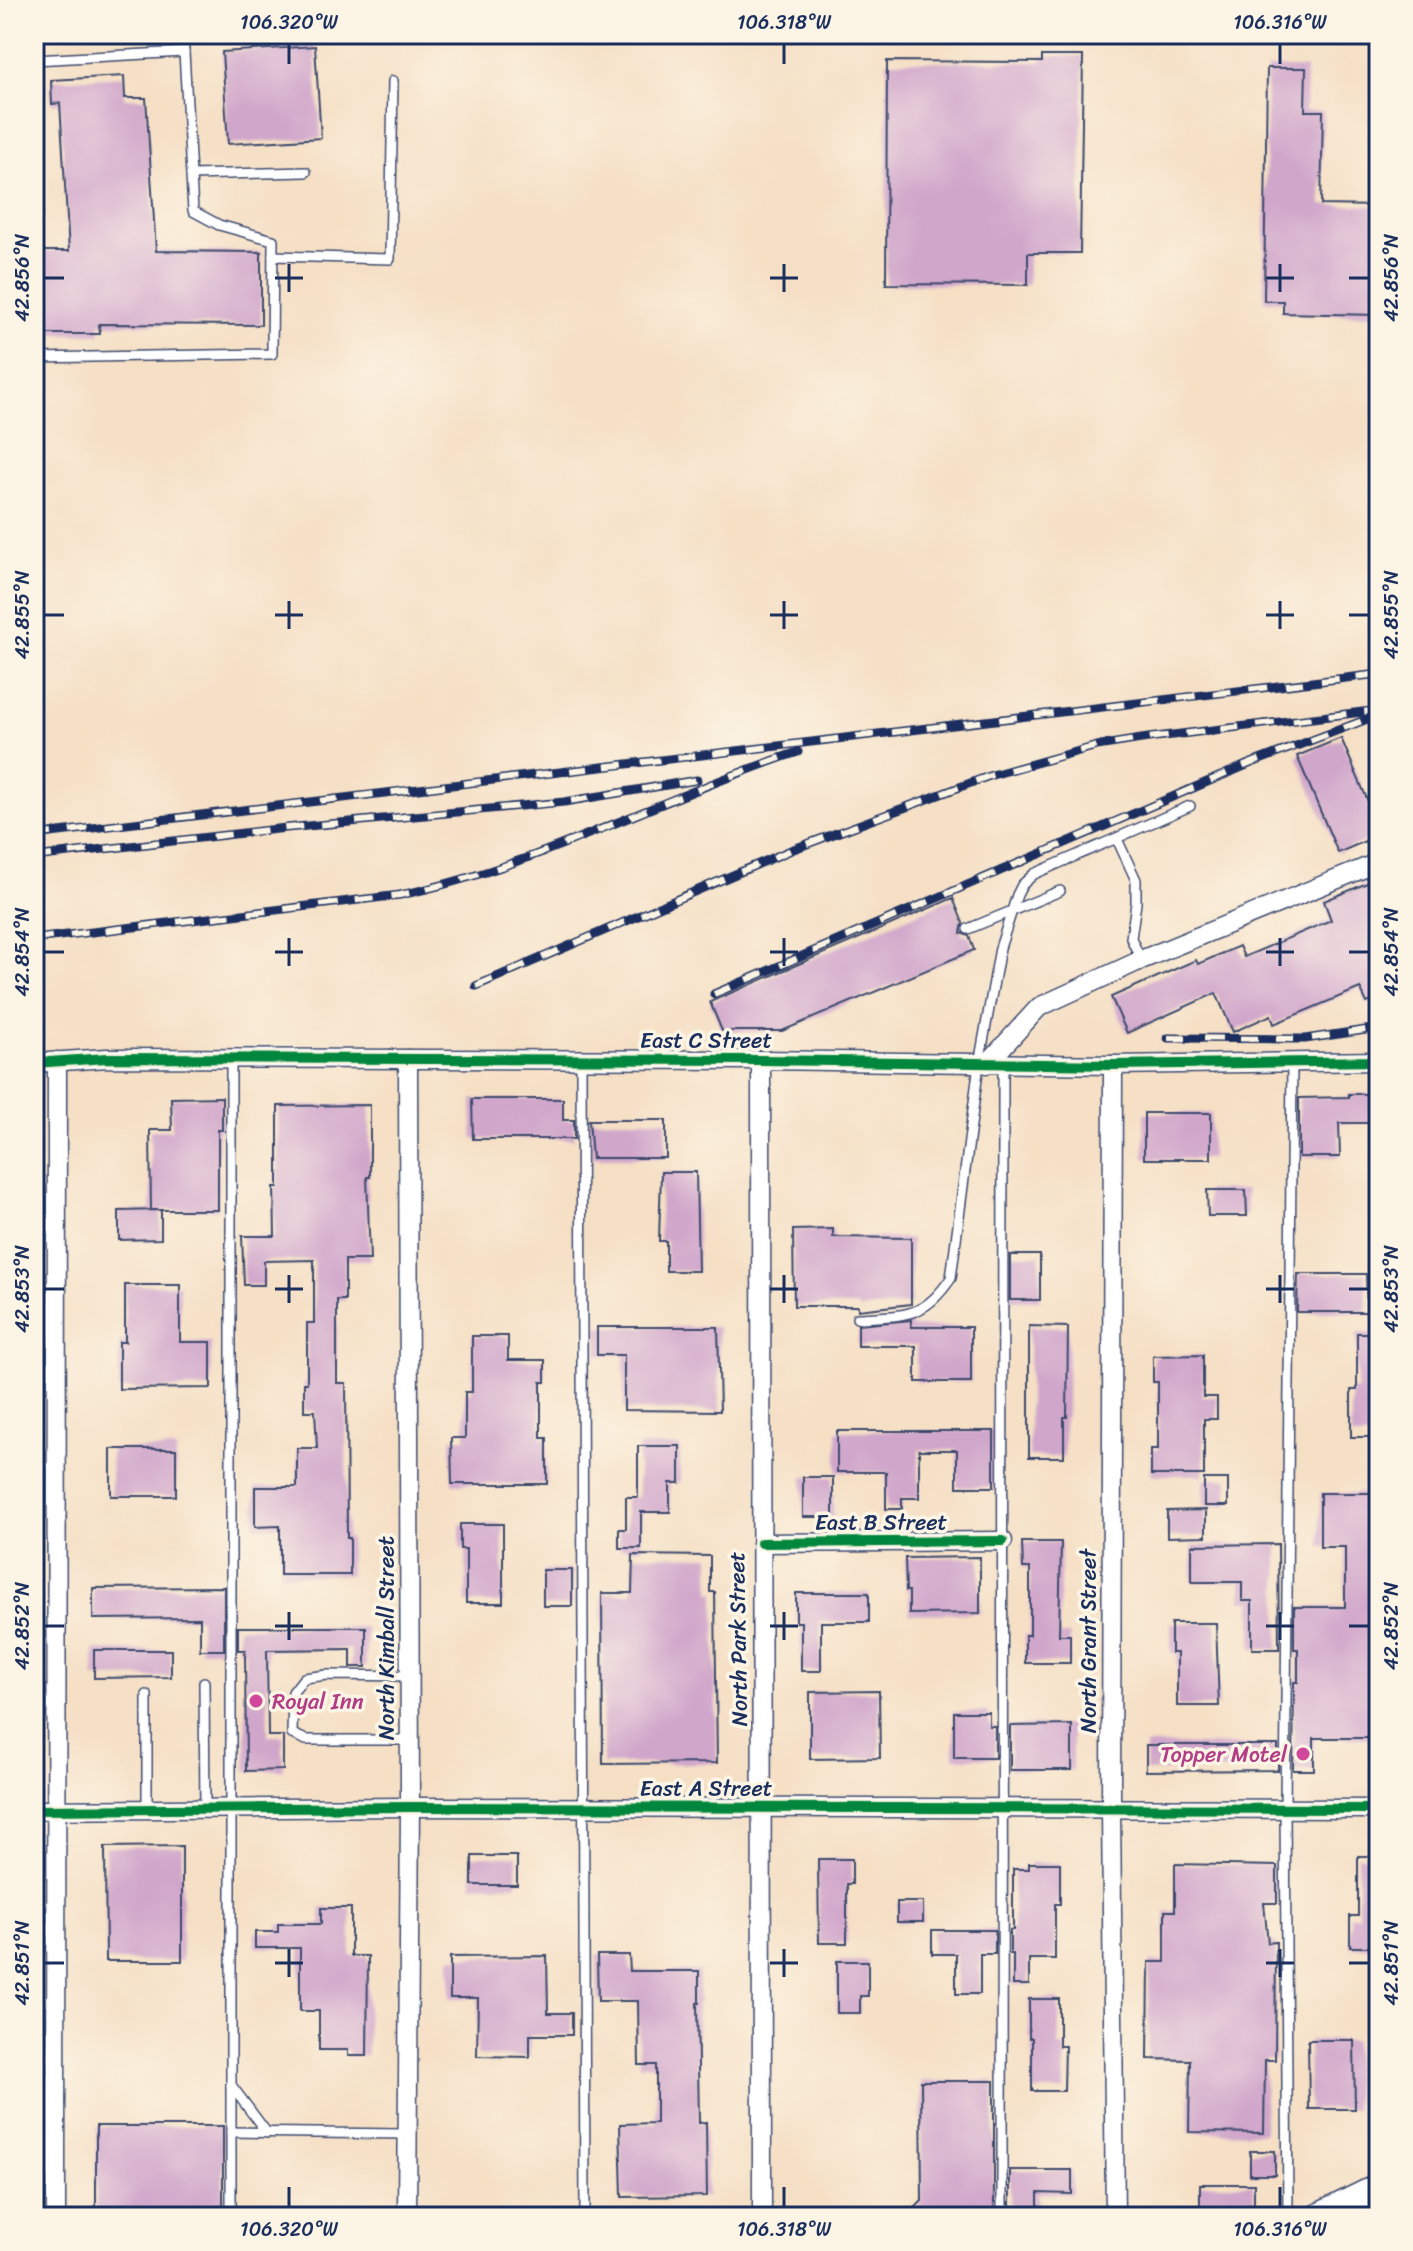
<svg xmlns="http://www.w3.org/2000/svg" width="1413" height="2251" font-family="Sriracha,sans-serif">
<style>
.building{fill:#d0a6cb}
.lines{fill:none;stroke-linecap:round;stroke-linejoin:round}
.service-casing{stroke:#3c496d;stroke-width:12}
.minor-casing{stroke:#3c496d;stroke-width:21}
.primary-casing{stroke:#3c496d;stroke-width:31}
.service{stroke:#fff;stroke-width:9}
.minor{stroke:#fff;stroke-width:18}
.primary{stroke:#fff;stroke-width:28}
.rail-casing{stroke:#1b2f5e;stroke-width:9}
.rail{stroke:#fcf5e5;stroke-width:6;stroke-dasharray:18;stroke-linecap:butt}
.cycleway-casing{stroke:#fcf5e5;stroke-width:15}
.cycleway{stroke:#00873e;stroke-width:10}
.ticks{fill:none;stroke:#1b2f5e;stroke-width:3}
.hotel-dot{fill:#d1479c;stroke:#fcf5e5;stroke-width:3}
.labels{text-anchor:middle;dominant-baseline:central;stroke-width:7;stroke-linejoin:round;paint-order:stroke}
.street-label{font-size:22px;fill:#1b2f5e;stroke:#fcf5e5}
.hotel-label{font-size:22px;fill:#b23c85;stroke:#fcf5e5;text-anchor:start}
.neatline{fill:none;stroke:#1b2f5e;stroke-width:3}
.ticks-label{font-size:20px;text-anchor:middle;fill:#1b2f5e}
</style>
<rect width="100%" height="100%" fill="#fcf5e5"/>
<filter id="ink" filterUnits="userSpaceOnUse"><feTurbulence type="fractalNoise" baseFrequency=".0125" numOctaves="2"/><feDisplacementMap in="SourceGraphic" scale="16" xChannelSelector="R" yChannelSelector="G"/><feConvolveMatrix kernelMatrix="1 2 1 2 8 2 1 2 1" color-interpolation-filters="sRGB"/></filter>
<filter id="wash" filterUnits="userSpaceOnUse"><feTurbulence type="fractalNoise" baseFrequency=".006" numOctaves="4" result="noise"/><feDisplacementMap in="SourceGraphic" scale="32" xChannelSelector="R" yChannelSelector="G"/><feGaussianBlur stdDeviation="1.8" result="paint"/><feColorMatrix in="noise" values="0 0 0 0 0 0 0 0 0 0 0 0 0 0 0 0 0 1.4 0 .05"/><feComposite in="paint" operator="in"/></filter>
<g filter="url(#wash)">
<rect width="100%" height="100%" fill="#f5dfc5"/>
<g id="blocks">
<g class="building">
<polygon points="315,46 321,138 228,144 222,52"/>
<polygon points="1042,56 1083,56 1080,253 1028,253 1028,285 886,284 887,61 1042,62"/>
<polygon points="1267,68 1306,68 1305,111 1323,111 1321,205 1379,206 1379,301 1377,301 1377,315 1283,313 1283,301 1264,301"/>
<polygon points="124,76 125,98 146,98 156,251 261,252 261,325 99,324 100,334 34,334 34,251 69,251 60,103 52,104 51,80"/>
<polygon points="1341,738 1379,827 1379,835 1338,853 1297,756"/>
<polygon points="1379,878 1379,998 1367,1003 1360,988 1274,1024 1271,1015 1233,1032 1216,993 1127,1033 1111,997 1196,960 1198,964 1239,946 1244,957 1331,920 1324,901"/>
<polygon points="953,898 963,923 961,933 969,936 974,950 782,1031 722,1031 710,1002"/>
<polygon points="1349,1094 1379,1094 1379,1123 1339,1123 1340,1157 1299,1157 1299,1098 1349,1097"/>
<polygon points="222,1097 222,1130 218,1130 218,1210 151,1210 150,1130 172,1130 171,1098"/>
<polygon points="472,1099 563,1099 563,1120 574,1120 574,1139 473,1139"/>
<polygon points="370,1105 370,1177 367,1177 370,1260 345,1260 345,1300 337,1300 337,1383 346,1383 347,1538 350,1538 350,1575 280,1575 280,1526 255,1527 255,1487 297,1487 297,1448 317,1448 315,1411 304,1411 304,1383 307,1383 307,1323 314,1323 314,1260 264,1261 264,1285 244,1285 242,1236 275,1236 274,1187 278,1187 278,1106"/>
<rect x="1144" y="1113" width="67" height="46"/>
<polygon points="589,1120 666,1120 666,1158 592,1158"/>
<polygon points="661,1172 696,1172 698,1271 666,1271 666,1241 659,1241"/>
<polygon points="1207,1190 1246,1190 1247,1216 1208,1216"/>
<polygon points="161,1210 161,1239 119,1240 119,1211"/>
<polygon points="833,1229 833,1237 911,1238 911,1304 858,1310 858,1306 794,1306 793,1230"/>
<rect x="1010" y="1255" width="30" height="45"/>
<polygon points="1298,1274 1366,1274 1367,1312 1297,1312"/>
<polygon points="125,1285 180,1285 180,1342 211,1342 211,1388 119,1389 119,1342 125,1342"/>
<polygon points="911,1320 911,1327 971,1327 971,1382 916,1382 916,1346 858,1346 858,1325"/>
<polygon points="1029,1326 1068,1327 1067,1417 1064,1417 1064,1457 1029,1457"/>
<polygon points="597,1327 718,1327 720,1411 624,1410 624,1355 597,1355"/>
<polygon points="1357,1333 1379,1333 1379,1437 1351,1437 1351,1390 1357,1390"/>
<polygon points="472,1336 508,1336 508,1360 545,1360 545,1382 541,1382 541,1438 547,1438 547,1484 452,1484 451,1438 465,1438 465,1392 472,1392"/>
<polygon points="1203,1355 1203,1397 1217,1397 1217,1419 1204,1419 1204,1475 1151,1475 1151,1449 1158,1449 1158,1382 1153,1382 1153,1356"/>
<polygon points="837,1431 994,1431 994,1487 957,1487 957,1450 919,1450 919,1498 902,1498 902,1509 886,1509 886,1472 837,1472"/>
<polygon points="638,1446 680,1446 680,1483 670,1483 670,1512 641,1512 641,1548 619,1548 619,1529 626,1529 626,1497 638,1497"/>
<rect x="111" y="1449" width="65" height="47"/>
<rect x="803" y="1477" width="30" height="40"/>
<rect x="1204" y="1479" width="24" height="27"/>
<polygon points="1320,1493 1379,1493 1379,1738 1314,1738 1314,1770 1293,1770 1294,1682 1298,1682 1298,1649 1294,1649 1294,1607 1345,1607 1345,1547 1320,1547"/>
<polygon points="1206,1510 1206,1536 1167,1537 1167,1511"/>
<polygon points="460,1524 503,1524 503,1603 466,1603 466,1549 460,1549"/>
<polygon points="1022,1542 1061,1542 1059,1635 1070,1635 1070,1663 1025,1663 1025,1635 1030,1635 1030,1568 1023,1568"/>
<polygon points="1278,1544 1279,1649 1252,1649 1252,1601 1242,1601 1242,1582 1192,1582 1192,1545"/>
<polygon points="633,1555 710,1556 710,1592 715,1592 717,1763 603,1764 602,1593 632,1593"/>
<polygon points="980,1557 980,1613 909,1614 909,1591 906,1591 905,1558"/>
<rect x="543" y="1570" width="29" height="36"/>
<polygon points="224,1587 224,1650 200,1650 200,1618 93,1619 93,1588"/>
<polygon points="796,1593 869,1593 869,1622 821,1622 821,1671 801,1671 801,1622 796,1622"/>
<polygon points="1171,1623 1216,1623 1219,1706 1177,1706 1177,1653 1171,1653"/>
<polygon points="238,1627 366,1627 366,1667 351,1667 351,1649 267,1650 268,1736 283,1736 283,1770 246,1771 245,1650 238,1650"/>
<polygon points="94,1650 171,1650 171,1677 94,1678"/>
<polygon points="879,1691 880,1758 810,1759 810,1692"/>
<polygon points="954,1712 989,1712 989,1726 995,1726 995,1758 954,1758"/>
<polygon points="1072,1725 1072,1770 1010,1770 1010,1726"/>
<polygon points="1146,1745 1278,1745 1278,1770 1146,1771"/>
<polygon points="182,1846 182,1961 106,1961 105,1847"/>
<rect x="472" y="1856" width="45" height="29"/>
<polygon points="1358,1856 1379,1856 1379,1947 1350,1947 1350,1916 1358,1916"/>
<polygon points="818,1859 852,1859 852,1884 847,1884 847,1943 819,1943"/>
<polygon points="1029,1863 1060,1863 1060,1904 1055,1904 1055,1959 1029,1959 1029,1985 1013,1985 1013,1954 1010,1954 1010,1930 1013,1930 1013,1869 1029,1869"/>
<polygon points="1175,1864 1277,1866 1277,1903 1264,1903 1268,1943 1276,1942 1275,2060 1265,2060 1264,2133 1189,2132 1190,2060 1148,2059 1149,1962 1165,1962 1165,1911 1175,1911"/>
<rect x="897" y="1902" width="26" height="20"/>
<polygon points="321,1908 351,1908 351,1956 368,1956 367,2056 348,2056 348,2050 319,2050 319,2011 300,2011 300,1948 255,1948 255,1932 278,1932 278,1924 321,1924"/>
<polygon points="932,1930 995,1930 995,1954 980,1954 980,1994 956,1994 956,1954 932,1954"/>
<polygon points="597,1955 629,1955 630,1971 699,1971 699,2003 697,2003 699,2123 706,2122 707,2196 622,2197 620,2124 656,2123 656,2065 639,2065 638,2001 598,2001"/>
<polygon points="547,1956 548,2013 572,2013 572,2035 530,2035 530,2057 477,2056 478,1998 450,1998 450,1957"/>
<polygon points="837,1961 868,1961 868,1996 860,1996 860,2013 837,2013"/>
<polygon points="1029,1999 1059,1999 1059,2046 1065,2046 1064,2091 1032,2091 1032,2038 1029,2038"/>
<polygon points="1308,2040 1354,2040 1355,2109 1309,2109"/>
<polygon points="921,2081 994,2081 994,2217 906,2217 922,2201"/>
<rect x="96" y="2126" width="127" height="91"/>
<rect x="1250" y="2151" width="25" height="24"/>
<polygon points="1010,2170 1072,2170 1072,2194 1038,2193 1038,2217 1010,2217"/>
<polygon points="1200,2184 1254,2184 1254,2208 1226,2208 1226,2217 1200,2217"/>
</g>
</g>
</g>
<g filter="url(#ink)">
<use href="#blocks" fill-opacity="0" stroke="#3c496d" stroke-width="2"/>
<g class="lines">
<defs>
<g id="service">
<polyline points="184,52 191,175 306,172"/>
<polyline points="34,60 184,52 183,34"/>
<polyline points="34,213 38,213 34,56"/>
<polyline points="273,256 390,259 393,81"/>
<polyline points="34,358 272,354 273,240 219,225 193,211 191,175"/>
<polyline points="1117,839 1136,880 1136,903 1131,938 1141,960"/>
<polyline points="968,929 1060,891"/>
<polyline points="581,1060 585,2217"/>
<path d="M857,1318c46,-3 66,2 94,-40l28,-214 21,-116 17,-53 5,-10 12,-11 156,-68"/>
<polyline points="204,1682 205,1811"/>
<polyline points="147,1695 147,1810"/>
<polyline points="410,1740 306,1740 292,1734 293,1692 304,1678 327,1675 410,1676"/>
<polyline points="34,2080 57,2080"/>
<polyline points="231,2085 267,2133"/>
<polyline points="231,2132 408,2134"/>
<polyline points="231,2217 231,1058"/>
<polyline points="1002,2217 1003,1064"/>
<polyline points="1288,2217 1285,1809 1292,1063"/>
</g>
<g id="minor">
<polyline points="761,1060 762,2217"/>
<polyline points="34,1063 107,1058 761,1060 1113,1065 1379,1061"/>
<polyline points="987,1064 1039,1007 1141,960 1379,862"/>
<polyline points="1113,1065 1111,1809 1115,2217"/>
<polyline points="761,1543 1003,1541"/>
<polyline points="34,1810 410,1807 1379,1809"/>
<polyline points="56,2217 57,1061"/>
<polyline points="407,2217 410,1807 408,1059"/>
</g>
<polyline id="primary" points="1320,2217 1379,2188"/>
</defs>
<use href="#service" class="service-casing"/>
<use href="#minor" class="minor-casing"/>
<use href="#primary" class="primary-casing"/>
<use href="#service" class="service"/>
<use href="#minor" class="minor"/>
<use href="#primary" class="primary"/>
<defs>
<g id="rail">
<polyline points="34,835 1379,674"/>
<polyline points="34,857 286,828 564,802 697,780"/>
<path d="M34,939l366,-44c139,-29 264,-99 398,-143"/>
<polyline points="476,986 791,850 992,775 1097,746 1148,738 1379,710"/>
<polyline points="714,994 1249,764 1370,718"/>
<polyline points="1168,1038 1305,1039 1379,1028"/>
</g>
</defs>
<use href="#rail" class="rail-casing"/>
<use href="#rail" class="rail"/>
<defs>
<g id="cycleway">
<polyline points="34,1063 107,1058 761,1060 1113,1065 1379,1061"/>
<polyline points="761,1543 1003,1541"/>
<polyline points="34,1810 410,1807 1379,1809"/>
</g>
</defs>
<use href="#cycleway" class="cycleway-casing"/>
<use href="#cycleway" class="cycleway"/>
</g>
</g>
<path class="ticks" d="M289,44v20M784,44v20M1280,44v20M289,264v28M784,264v28M1280,264v28M44,278h20M275,278h28M770,278h28M1266,278h28M1349,278h20M289,601v28M784,601v28M1280,601v28M44,615h20M275,615h28M770,615h28M1266,615h28M1349,615h20M289,938v28M784,938v28M1280,938v28M44,952h20M275,952h28M770,952h28M1266,952h28M1349,952h20M289,1275v28M784,1275v28M1280,1275v28M44,1289h20M275,1289h28M770,1289h28M1266,1289h28M1349,1289h20M289,1612v28M784,1612v28M1280,1612v28M44,1626h20M275,1626h28M770,1626h28M1266,1626h28M1349,1626h20M289,1949v28M784,1949v28M1280,1949v28M44,1963h20M275,1963h28M770,1963h28M1266,1963h28M1349,1963h20M289,2187v20M784,2187v20M1280,2187v20"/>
<g class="hotel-dot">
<circle cx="256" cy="1701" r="8"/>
<circle cx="1303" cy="1754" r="8"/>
</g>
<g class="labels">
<g class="street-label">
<text x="706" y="1040">East C Street</text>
<text x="881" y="1522">East B Street</text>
<text transform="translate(386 1638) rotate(-90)">North Kimball Street</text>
<text transform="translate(738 1639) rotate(-91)">North Park Street</text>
<text transform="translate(1088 1641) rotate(-90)">North Grant Street</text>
<text x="706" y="1788">East A Street</text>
</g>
<g class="hotel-label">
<text x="272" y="1701">Royal Inn</text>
<text x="1287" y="1754" text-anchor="end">Topper Motel</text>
</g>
</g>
<rect width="1413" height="2251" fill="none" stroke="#fcf5e5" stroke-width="88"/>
<rect x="44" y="44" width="1325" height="2163" class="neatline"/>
<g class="ticks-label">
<text x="289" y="29">106.320°W</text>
<text x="784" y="29">106.318°W</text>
<text x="1280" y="29">106.316°W</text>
<text transform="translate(22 278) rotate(-90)" y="7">42.856°N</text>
<text transform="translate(1391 278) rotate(-90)" y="7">42.856°N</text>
<text transform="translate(22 615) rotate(-90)" y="7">42.855°N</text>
<text transform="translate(1391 615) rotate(-90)" y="7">42.855°N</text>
<text transform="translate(22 952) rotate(-90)" y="7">42.854°N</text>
<text transform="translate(1391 952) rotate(-90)" y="7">42.854°N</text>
<text transform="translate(22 1289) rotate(-90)" y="7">42.853°N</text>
<text transform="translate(1391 1289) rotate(-90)" y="7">42.853°N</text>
<text transform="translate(22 1626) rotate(-90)" y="7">42.852°N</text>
<text transform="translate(1391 1626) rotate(-90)" y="7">42.852°N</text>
<text transform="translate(22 1963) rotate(-90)" y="7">42.851°N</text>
<text transform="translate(1391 1963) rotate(-90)" y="7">42.851°N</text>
<text x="289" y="2236">106.320°W</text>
<text x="784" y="2236">106.318°W</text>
<text x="1280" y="2236">106.316°W</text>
</g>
</svg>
